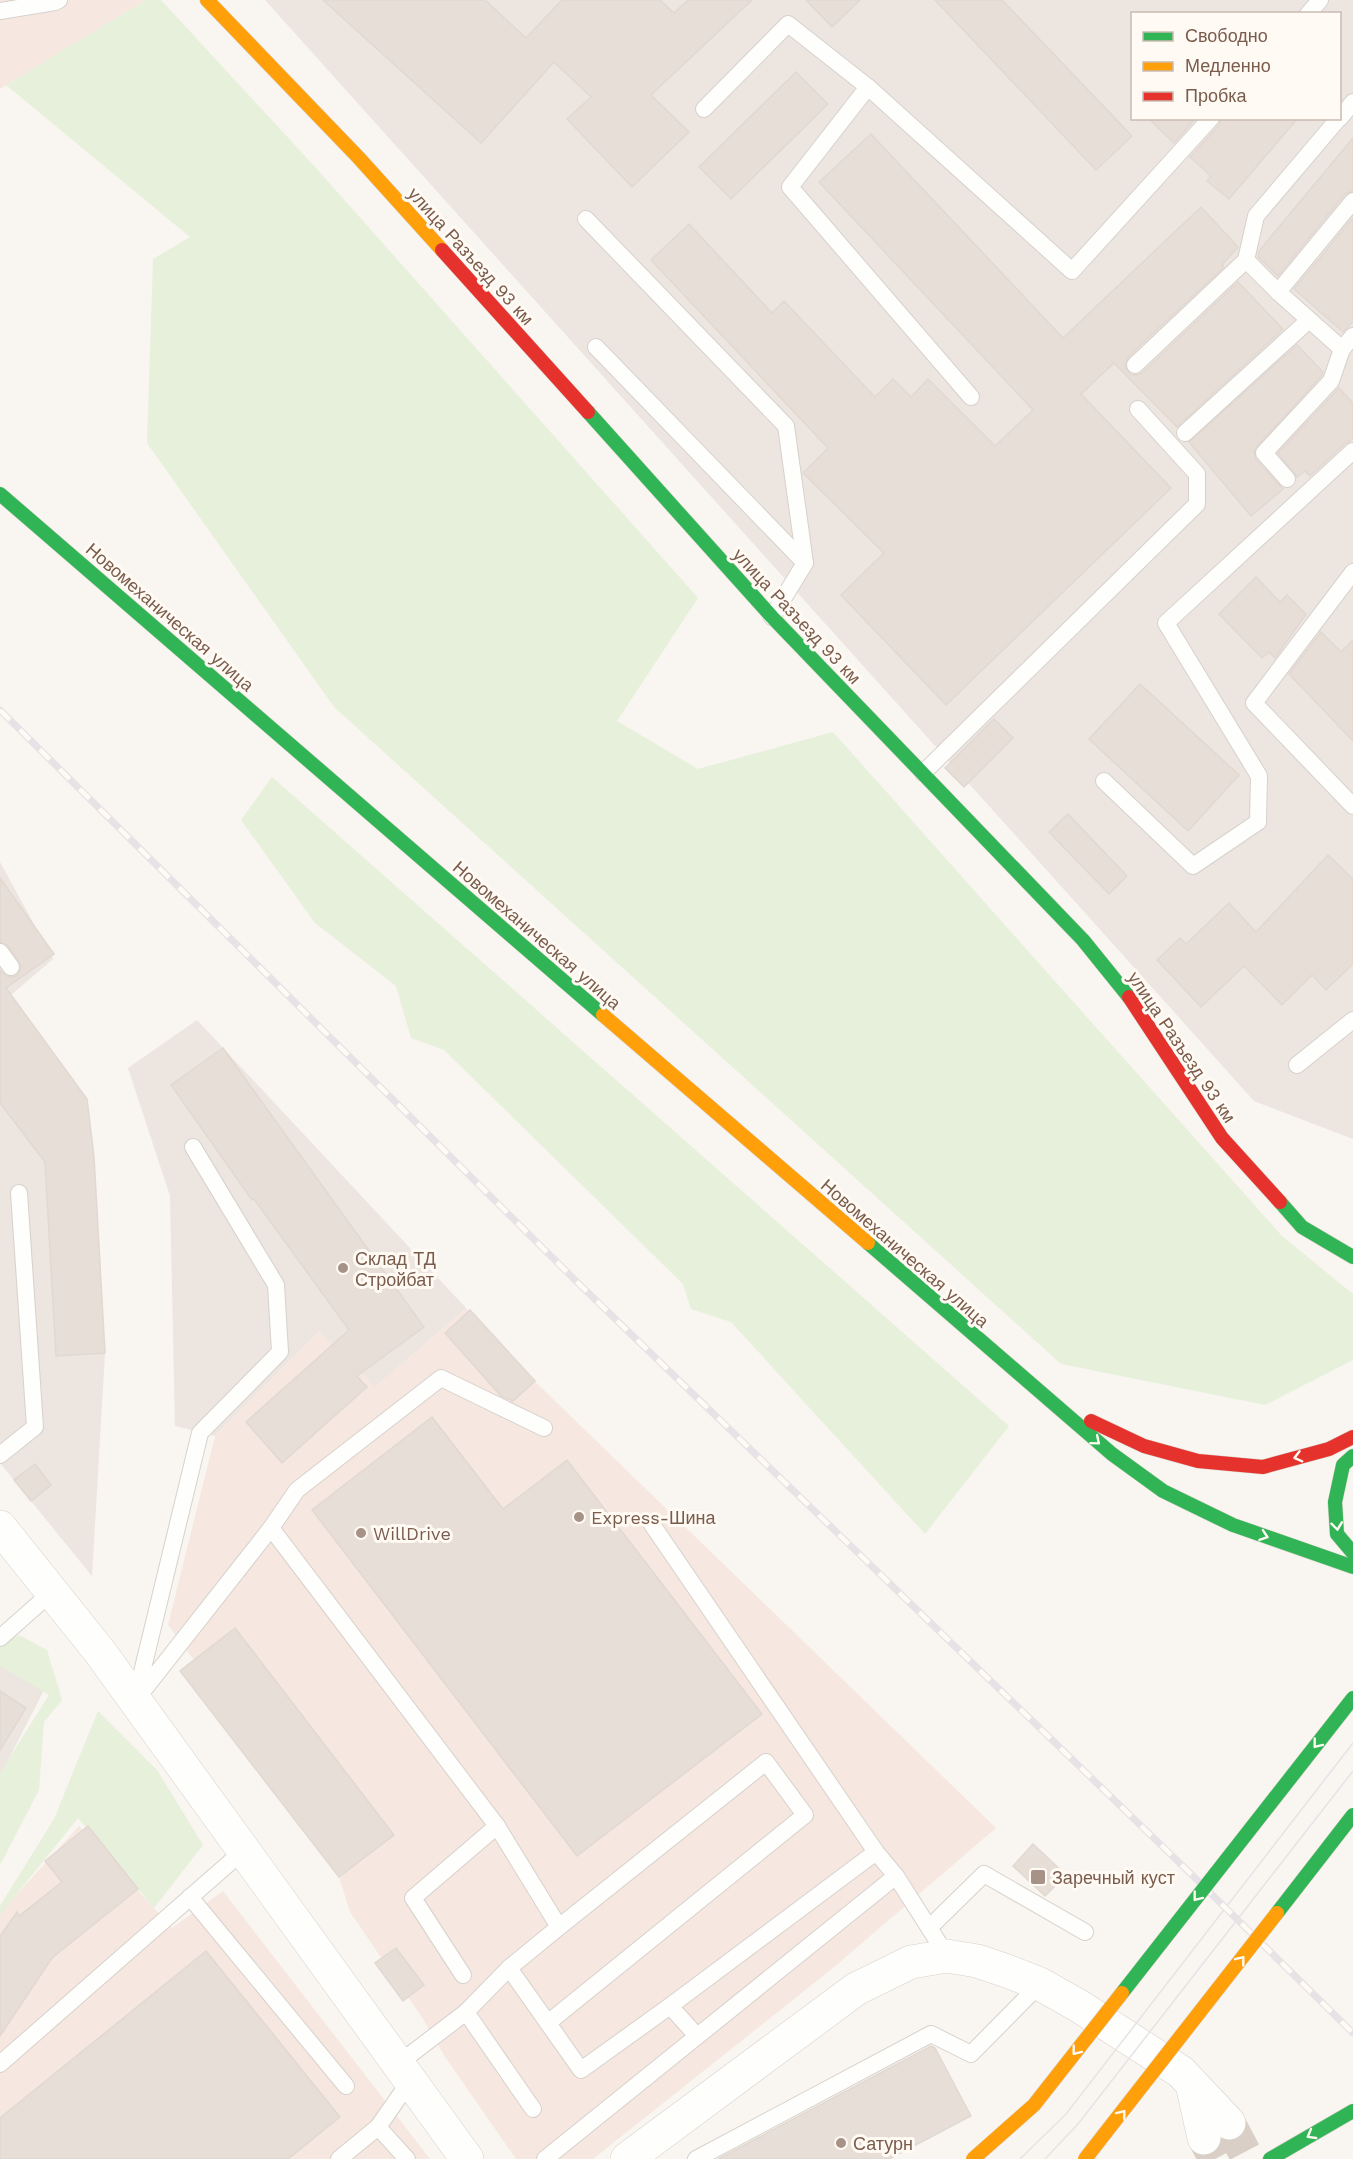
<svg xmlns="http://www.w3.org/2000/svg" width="1353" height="2159" font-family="'Work Sans',sans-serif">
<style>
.commercial{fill:#f6e8e1}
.industrial{fill:#ede5e0;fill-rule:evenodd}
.green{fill:#e7f0db}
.building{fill:#e6ded7;stroke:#e2d8d2;stroke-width:1.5}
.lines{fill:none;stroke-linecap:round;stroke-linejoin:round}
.street-tunnel{stroke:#d9cfc7;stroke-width:33;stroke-dasharray:33 16;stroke-linecap:butt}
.lane-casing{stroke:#d7d1cb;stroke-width:18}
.street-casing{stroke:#d7d1cb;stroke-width:34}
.fast-casing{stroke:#d9d2cb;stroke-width:15}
.slow-casing{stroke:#d9d2cb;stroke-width:15}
.jam-casing{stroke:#d9d2cb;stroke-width:15}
.lane{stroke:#fefefd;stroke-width:16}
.street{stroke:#fefefd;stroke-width:33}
.fast{stroke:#30b455;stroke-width:14}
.slow{stroke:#ff9f0a;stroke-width:14}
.jam{stroke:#e5322d;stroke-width:14}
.tram{stroke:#e6e3e7;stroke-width:1.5}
.rail-casing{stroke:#e6e3e7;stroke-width:7}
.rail{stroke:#fffaf3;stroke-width:4.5;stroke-dasharray:14;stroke-linecap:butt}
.fast-bridge-casing{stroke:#d9d2cb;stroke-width:15;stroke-linecap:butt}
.slow-bridge-casing{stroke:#d9d2cb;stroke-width:15;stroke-linecap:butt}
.fast-bridge{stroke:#30b455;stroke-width:14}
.slow-bridge{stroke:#ff9f0a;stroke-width:14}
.oneway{stroke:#fffaf3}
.poi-dot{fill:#a69286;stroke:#fffaf3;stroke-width:2}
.labels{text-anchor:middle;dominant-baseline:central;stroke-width:6;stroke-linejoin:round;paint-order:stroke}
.street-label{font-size:18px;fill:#7a5c4d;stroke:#fffaf3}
.poi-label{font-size:18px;fill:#7a5c4d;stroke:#fffaf3;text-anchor:start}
</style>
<rect width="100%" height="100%" fill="#f9f5f0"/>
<g class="commercial">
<polygon points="0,0 146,0 0,89"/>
<polygon points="466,1308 520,1367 996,1828 833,1968 593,2159 516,2159 445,2057 423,2019 350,1912 339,1877 180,1671 194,1660 168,1625 215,1436 319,1331 375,1387"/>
<polygon points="79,1826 172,1928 223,1891 430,2159 0,2159 0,1913"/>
</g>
<g class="industrial">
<path d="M265,0h1088v1139l-99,-38zM1132,14h208v104h-208z"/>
<polygon points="0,862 53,959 11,995 87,1099 94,1157 105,1353 92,1576 0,1463"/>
<polygon points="197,1020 466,1308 375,1387 319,1331 215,1436 175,1426 170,1196 128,1068"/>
<polygon points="0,1629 44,1690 0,1776"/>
</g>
<g class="green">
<polygon points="146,0 161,0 315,167 698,598 617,721 698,769 833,732 1282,1236 1353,1294 1353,1360 1265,1405 1061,1364 334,707 147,443 153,259 190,237 6,85"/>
<polygon points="272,777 1009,1426 925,1534 731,1322 691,1309 683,1284 444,1050 411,1038 396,986 315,923 241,820"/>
<polygon points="19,1635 47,1650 62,1700 44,1722 39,1790 0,1865 0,1773 49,1695 0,1666 0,1643"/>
<polygon points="98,1711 157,1770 203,1845 154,1908 78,1818 0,1915 0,1906 54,1819"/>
</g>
<g class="building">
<polygon points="323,0 485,0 526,38 562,0 660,0 674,13 688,0 752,0 651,95 689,132 632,187 567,119 591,97 554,62 481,143"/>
<polygon points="806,0 860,0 832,27"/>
<polygon points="935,0 1002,0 1132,136 1096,170"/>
<polygon points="796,72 828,104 731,199 699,167"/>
<polygon points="1148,118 1196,118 1174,143"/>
<polygon points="1221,118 1298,118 1229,199 1207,181 1211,176 1190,157 1219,125"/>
<polygon points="871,134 1063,338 1201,207 1238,247 1222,265 1224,267 1128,357 1125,367 1131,375 1137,375 1142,373 1238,282 1283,329 1177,427 1114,363 1081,394 1171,488 946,705 841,595 884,553 803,473 828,448 651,260 689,224 772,313 784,301 875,397 893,379 911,397 928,379 995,446 1033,410 819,182"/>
<polygon points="1353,138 1353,191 1345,194 1278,276 1258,257 1259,251"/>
<polygon points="1353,218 1353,322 1343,332 1294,289"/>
<polygon points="1297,345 1323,372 1322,375 1254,450 1256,460 1283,489 1251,516 1189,442"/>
<polygon points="1339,388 1353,403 1353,439 1346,443 1310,476 1305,471 1297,477 1278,453"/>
<polygon points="1256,577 1280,602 1287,595 1306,614 1275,658 1269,652 1262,658 1219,614"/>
<polygon points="1321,632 1341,652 1353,640 1353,741 1289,674"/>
<polygon points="1140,684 1239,775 1188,831 1089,739"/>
<polygon points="994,719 1013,738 964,787 945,768"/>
<polygon points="1068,814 1127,876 1109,894 1049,832"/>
<polygon points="1328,855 1353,879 1353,964 1326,990 1312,975 1282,1005 1244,966 1201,1007 1157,960 1180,938 1186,944 1229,903 1256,932"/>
<polygon points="0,878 54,954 6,988 87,1099 94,1157 105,1353 56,1356 45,1162 0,1103 0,970 6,976 13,977 18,975 21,966 8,946 0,942"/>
<polygon points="223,1048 424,1327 357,1376 367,1387 282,1463 246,1422 349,1330 254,1199 252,1200 171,1085"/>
<polygon points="470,1310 535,1381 513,1401 501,1396 445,1333"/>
<polygon points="432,1417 503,1509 567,1460 762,1714 577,1856 312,1510"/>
<polygon points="35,1464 51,1485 31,1501 14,1480"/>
<polygon points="235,1628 394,1835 339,1877 180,1671"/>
<polygon points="0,1691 26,1708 0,1750"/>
<polygon points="88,1826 138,1889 52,1958 0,2036 0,1936 17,1912 19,1916 62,1882 45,1861"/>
<polygon points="1033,1844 1066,1875 1045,1896 1013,1866"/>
<polygon points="396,1948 424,1985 403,2001 375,1963"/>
<polygon points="206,1951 340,2117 288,2159 0,2159 0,2118"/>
<polygon points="931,2046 935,2048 971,2116 889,2159 718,2159"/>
</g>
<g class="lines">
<g class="street-tunnel">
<polyline points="1229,2123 1248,2159"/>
<polyline points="1204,2138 1215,2159"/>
</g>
<defs>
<g id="lane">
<polyline points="0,11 55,2 59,0"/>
<polyline points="1308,14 1320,0"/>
<polyline points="704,109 788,24 868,87"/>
<polyline points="1340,118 1353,102"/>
<polyline points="586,219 786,426 805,563"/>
<polyline points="1246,260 1256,216 1339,118"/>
<polyline points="1278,292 1353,201"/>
<polyline points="596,347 805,563 772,617"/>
<polyline points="1135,365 1246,260 1278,292 1342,349"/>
<polyline points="971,397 790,187 868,87 1072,271 1211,118"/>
<polyline points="1185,433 1309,320"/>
<polyline points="1287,479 1264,453 1331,381 1342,349 1353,336"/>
<polyline points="1353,572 1254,703 1353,806"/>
<polyline points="923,773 1197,504 1197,474 1138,409"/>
<polyline points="1104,781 1193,866 1258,822 1259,776 1166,623 1353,451"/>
<polyline points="0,952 11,967"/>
<polyline points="1297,1065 1353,1020"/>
<polyline points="193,1147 276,1285 280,1352 200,1433 135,1701 271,1528 497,1826 559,1927"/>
<polyline points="0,1455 35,1427 19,1193"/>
<polyline points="651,1523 876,1852 896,1876 947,1956"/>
<polyline points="271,1528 297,1490 441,1378 544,1428"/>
<polyline points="0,1638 52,1592"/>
<polyline points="190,1897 346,2086"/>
<polyline points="929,1928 984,1874 1085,1932"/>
<polyline points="509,1968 581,2070 670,2006 876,1852"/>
<polyline points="463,1975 413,1898 497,1826"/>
<polyline points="670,2006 697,2036"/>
<polyline points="466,2012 533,2109"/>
<polyline points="0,2064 243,1851"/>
<polyline points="398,2064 466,2012 509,1968 559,1927 766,1762 805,1815 549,2022"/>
<polyline points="378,2127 407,2159"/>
<polyline points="339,2159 378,2127 410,2081"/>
<polyline points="545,2159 896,1876"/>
<polyline points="696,2159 931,2034 971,2054 1040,1984"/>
</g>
<g id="street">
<polyline points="0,1527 100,1652 467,2159"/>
<polyline points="1192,2084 1204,2138"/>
<polyline points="627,2159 856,1989 911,1962 947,1956 977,1961 1007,1971 1040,1984 1079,2006 1181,2072 1229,2123"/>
</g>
<g id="fast">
<polyline points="588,412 772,617 1083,940 1129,997"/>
<polyline points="0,494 603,1015"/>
<polyline points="1280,1202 1302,1227 1353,1257"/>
<polyline points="868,1243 1112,1454 1163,1491 1233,1525 1353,1567"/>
<polyline points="1353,1456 1343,1465 1335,1502 1337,1534 1353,1553"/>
<polyline points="1270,2159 1353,2111"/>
</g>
<g id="slow">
<polyline points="207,0 358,157 442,250"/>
<polyline points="603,1015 868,1243"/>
</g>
<g id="jam">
<polyline points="442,250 588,412"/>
<polyline points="1129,997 1222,1138 1280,1202"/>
<polyline points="1091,1421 1144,1446 1198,1461 1263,1467 1329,1449 1353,1437"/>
</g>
</defs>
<use href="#lane" class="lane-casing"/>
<use href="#street" class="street-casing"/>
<use href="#fast" class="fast-casing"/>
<use href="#slow" class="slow-casing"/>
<use href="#jam" class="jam-casing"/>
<use href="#lane" class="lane"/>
<use href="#street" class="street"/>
<use href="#fast" class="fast"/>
<use href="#slow" class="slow"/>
<use href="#jam" class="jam"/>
<g class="tram">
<polyline points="1020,2159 1066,2114 1353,1743"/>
<polyline points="1045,2159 1078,2124 1353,1771"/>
</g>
<defs>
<polyline id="rail" points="0,710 578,1283 1189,1872 1353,2033"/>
</defs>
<use href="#rail" class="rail-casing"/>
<use href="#rail" class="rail"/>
<defs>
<g id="fast-bridge">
<polyline points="1277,1913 1353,1815"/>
<polyline points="1122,1993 1353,1698"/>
</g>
<g id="slow-bridge">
<polyline points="973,2159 1034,2105 1122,1993"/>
<polyline points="1085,2159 1277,1913"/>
</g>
</defs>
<use href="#fast-bridge" class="fast-bridge-casing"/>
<use href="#slow-bridge" class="slow-bridge-casing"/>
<use href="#fast-bridge" class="fast-bridge"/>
<use href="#slow-bridge" class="slow-bridge"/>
</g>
<defs><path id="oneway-chevron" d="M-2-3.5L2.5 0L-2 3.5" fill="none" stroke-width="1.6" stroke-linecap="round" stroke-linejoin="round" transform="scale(1.5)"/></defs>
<g class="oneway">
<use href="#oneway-chevron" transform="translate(1096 1441) rotate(40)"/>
<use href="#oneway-chevron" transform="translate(1298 1457) rotate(165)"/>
<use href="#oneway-chevron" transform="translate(1337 1526) rotate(83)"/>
<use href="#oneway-chevron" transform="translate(1264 1536) rotate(19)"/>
<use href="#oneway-chevron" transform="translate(1317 1744) rotate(128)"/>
<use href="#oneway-chevron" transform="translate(1197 1897) rotate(128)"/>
<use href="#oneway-chevron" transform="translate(1241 1960) rotate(-52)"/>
<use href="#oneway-chevron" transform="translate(1076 2051) rotate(128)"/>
<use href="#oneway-chevron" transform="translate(1122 2114) rotate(-52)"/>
<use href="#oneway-chevron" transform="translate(1311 2135) rotate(150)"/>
</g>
<g class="poi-dot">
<circle cx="343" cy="1268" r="6"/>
<circle cx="579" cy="1517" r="6"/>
<circle cx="361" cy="1533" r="6"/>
<rect x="1030" y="1869" width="16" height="16" rx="3"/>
<circle cx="841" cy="2143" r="6"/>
</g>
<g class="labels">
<g class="street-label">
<text transform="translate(471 256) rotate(48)">улица Разъезд 93 км</text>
<text transform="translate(797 616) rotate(47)">улица Разъезд 93 км</text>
<text transform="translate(170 617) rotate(41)">Новомеханическая улица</text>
<text transform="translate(537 935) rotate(41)">Новомеханическая улица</text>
<text transform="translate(1182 1047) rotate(56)">улица Разъезд 93 км</text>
<text transform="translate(905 1253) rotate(41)">Новомеханическая улица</text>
</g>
<g class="poi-label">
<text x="355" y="1258">Склад ТД<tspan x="355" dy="21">Стройбат</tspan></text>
<text x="591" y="1517">Express-Шина</text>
<text x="373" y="1533">WillDrive</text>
<text x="1052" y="1877">Заречный куст</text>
<text x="853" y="2143">Сатурн</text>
</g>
</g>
<rect x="1131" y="12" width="210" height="108" fill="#fffaf3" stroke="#cabbb1" stroke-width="1.5"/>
<rect x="1143" y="32" width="30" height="9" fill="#30b455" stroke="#cabbb1" stroke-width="1.5"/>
<text x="1185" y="42" font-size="18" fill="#7a5c4d">Свободно</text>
<rect x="1143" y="62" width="30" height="9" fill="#ff9f0a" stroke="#cabbb1" stroke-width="1.5"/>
<text x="1185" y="72" font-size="18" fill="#7a5c4d">Медленно</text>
<rect x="1143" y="92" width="30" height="9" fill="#e5322d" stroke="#cabbb1" stroke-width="1.5"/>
<text x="1185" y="102" font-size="18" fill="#7a5c4d">Пробка</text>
</svg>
